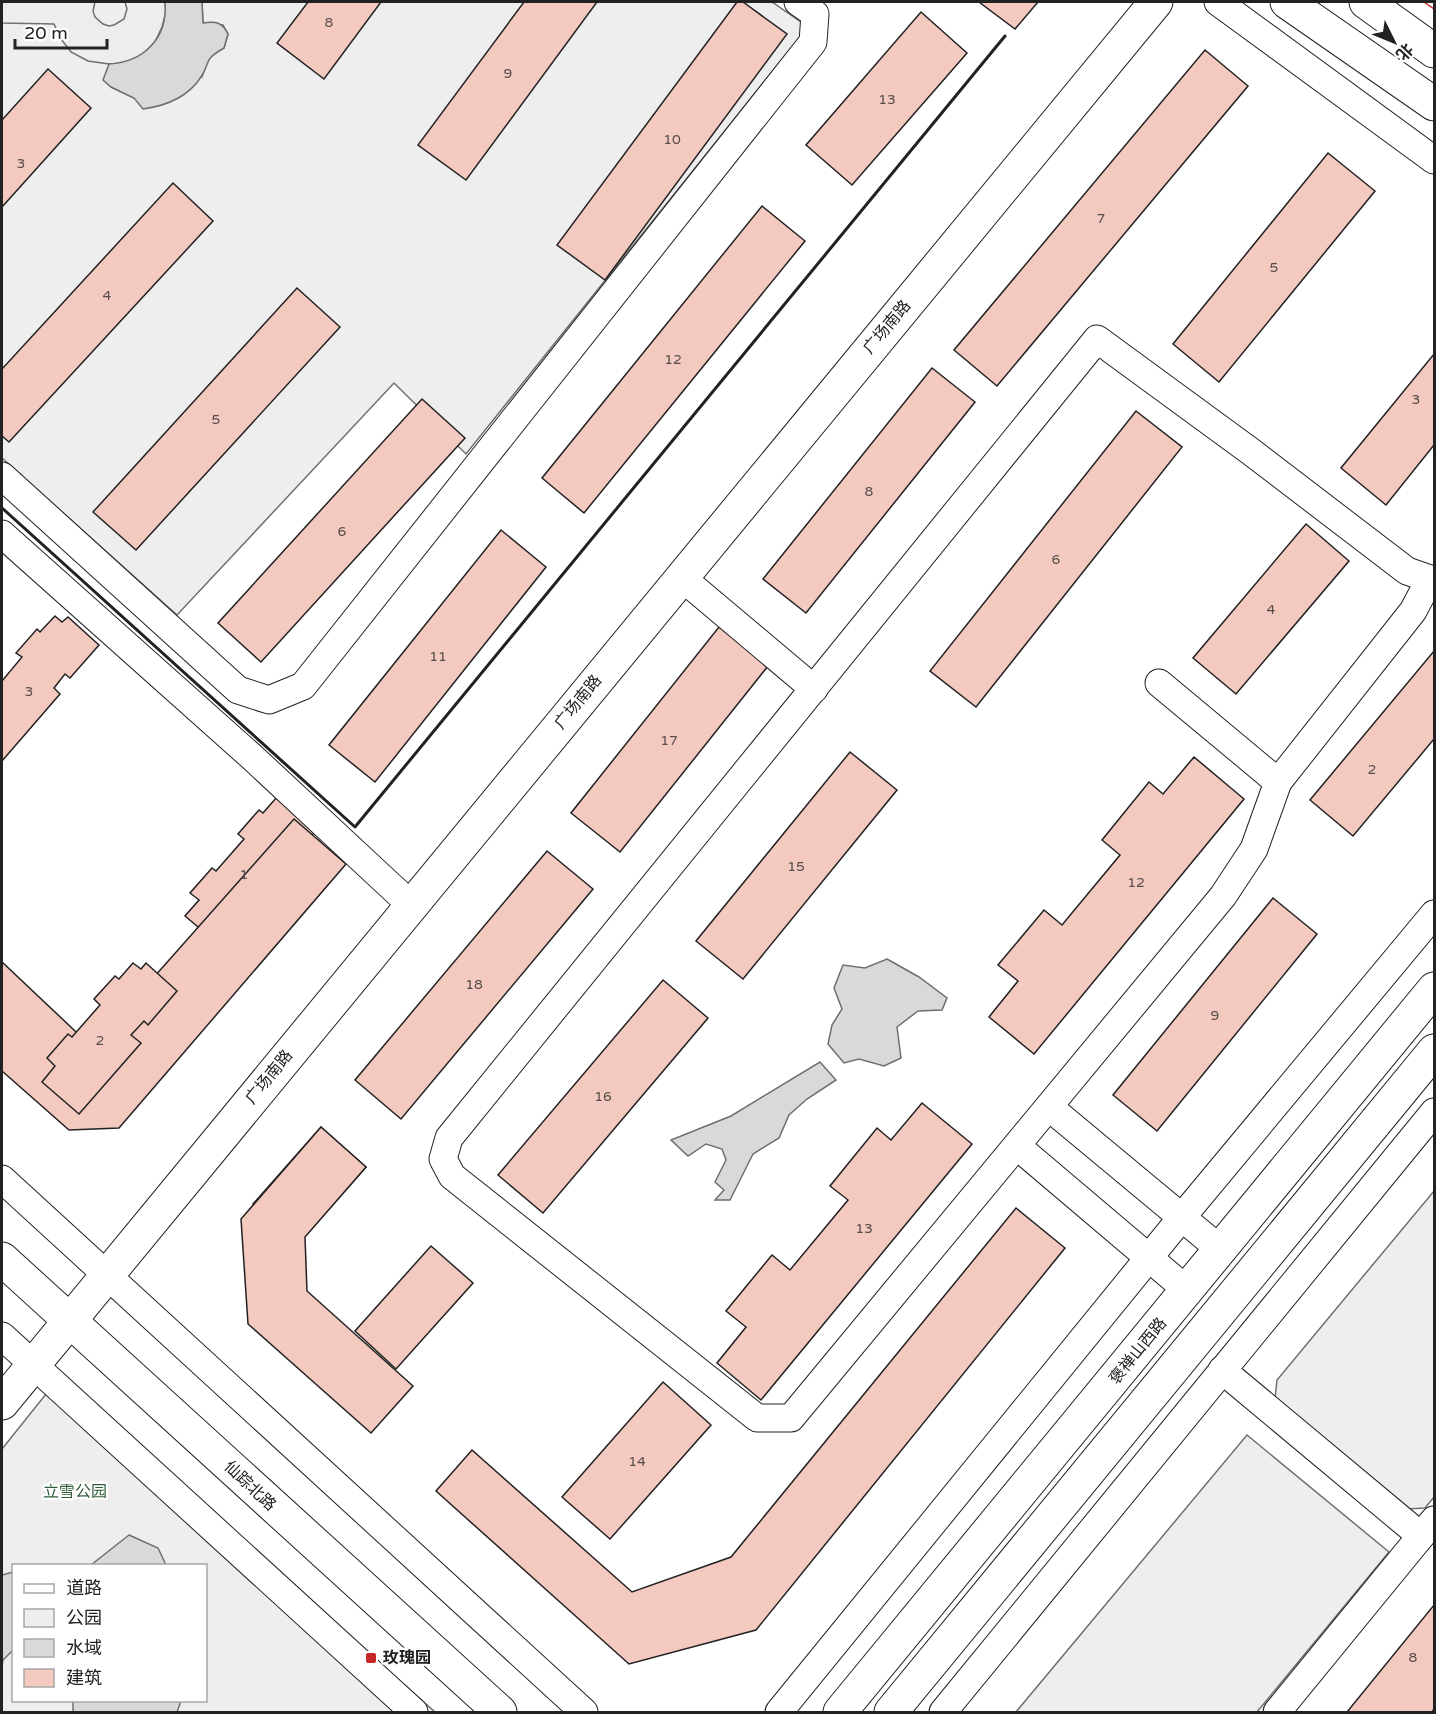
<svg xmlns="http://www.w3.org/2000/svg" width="1436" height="1714" font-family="'Varela Round','Noto Sans SC',sans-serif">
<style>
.green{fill:#eee;stroke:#6f6f6f;stroke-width:1.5;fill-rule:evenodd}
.parking{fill:#ededed;stroke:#6f6f6f;stroke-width:1.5}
.water{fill:#d9d9d9;stroke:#6f6f6f;stroke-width:1.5}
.building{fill:#f3c9c0;stroke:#222;stroke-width:1.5}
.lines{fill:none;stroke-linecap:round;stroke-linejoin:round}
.street-casing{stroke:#222;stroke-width:29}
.secondary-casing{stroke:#222;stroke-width:35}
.street{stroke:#fff;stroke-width:27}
.secondary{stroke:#fff;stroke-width:33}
.wall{stroke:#222;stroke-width:3}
.power{stroke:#c62828;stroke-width:1.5;stroke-dasharray:21 4.5 3 4.5;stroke-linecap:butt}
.poi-dot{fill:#c62828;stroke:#fff;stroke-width:2}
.labels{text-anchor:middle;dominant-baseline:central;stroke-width:4.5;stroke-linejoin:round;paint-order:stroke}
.number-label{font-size:14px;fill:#564c4a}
.street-label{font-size:16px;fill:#222;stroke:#fff}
.park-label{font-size:16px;fill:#2f5e38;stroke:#fff}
.poi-label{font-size:16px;font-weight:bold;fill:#222;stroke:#fff;text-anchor:start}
</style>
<rect width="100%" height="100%" fill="#fff"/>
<g class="green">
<polygon points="2,2 165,2 111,87 134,98 202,77 209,56 224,48 228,34 223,25 203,24 202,2 772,2 808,27 466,454 394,383 177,615 2,458"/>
<polygon points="1434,1191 1434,1497 1425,1508 1407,1509 1275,1399 1277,1380"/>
<path d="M58,1379l377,333h-433v-263zM14,1566h192v134h-192z"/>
<polygon points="1247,1435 1389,1552 1257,1712 1016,1712"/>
</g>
<polygon class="parking" points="2,2 95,2 93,11 95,17 103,24 109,26 114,25 124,19 127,9 125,2 165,2 166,12 162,27 155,42 142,55 124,63 109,64 88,61 71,52 61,39 54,24 2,23"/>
<g class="water">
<path d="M165,2h37l1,21c13,-2 19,-1 25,11l-4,14c-22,13 -12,12 -23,29 -13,20 -36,29 -58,32l-9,-11 -23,-11 -8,-7 6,-16c35,-2 59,-26 56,-62z"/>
<polygon points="887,959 919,977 947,998 942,1010 918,1011 897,1027 901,1058 884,1066 859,1059 844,1063 828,1044 832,1025 842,1009 834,988 843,965 865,968"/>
<polygon points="820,1062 836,1080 807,1099 789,1115 779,1138 753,1154 730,1200 715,1200 724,1190 715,1182 726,1160 722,1149 706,1144 688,1156 671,1140 731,1116"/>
<polygon points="129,1535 158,1548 166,1565 91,1565"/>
<polygon points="13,1572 13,1650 3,1660 2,1666 2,1575"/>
<polygon points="73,1701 73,1700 181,1701 177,1712 73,1712"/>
</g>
<g class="building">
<polygon points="308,2 381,2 324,79 277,43"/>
<polygon points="524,2 597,2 466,180 418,145"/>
<polygon points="737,2 743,2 787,34 605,280 557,245"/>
<polygon points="979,2 1038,2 1015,29"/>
<polygon points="921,12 967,53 852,185 806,145"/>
<polygon points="1205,50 1248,86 997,386 954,350"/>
<polygon points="48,69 91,108 2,207 2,120"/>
<polygon points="1328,153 1375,191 1219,382 1173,344"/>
<polygon points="173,183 213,221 9,442 2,436 2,369"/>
<polygon points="762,206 805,241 584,513 542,478"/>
<polygon points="297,288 340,327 136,550 93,512"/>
<polygon points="1434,354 1434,445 1386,505 1341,468"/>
<polygon points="932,368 975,402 806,613 763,579"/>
<polygon points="422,399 465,438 261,662 218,623"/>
<polygon points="1136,411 1182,447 976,707 930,671"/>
<polygon points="1306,524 1349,561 1236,694 1193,658"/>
<polygon points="501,530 546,567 375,782 329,745"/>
<polygon points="55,616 62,622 68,617 99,645 70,678 65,674 54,688 60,694 2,761 2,681 22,657 16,653 37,629 40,632"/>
<polygon points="719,627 768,666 620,852 571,813"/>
<polygon points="1434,651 1434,739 1353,836 1310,800"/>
<polygon points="850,752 897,790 743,979 696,941"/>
<polygon points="1194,757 1244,799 1034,1054 989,1017 1018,981 998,965 1044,910 1062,925 1120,855 1102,840 1149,782 1163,794"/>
<polygon points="277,797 321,825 292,859 287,855 275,869 285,877 223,948 185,916 199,900 190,893 212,868 216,871 244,839 238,834 259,810 263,813"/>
<polygon points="294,819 346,864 119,1128 69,1130 2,1071 2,962 92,1047"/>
<polygon points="547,851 593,889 401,1119 355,1080"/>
<polygon points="1273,898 1317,934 1157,1131 1113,1095"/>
<polygon points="133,963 141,969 146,963 177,991 148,1025 144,1021 131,1035 141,1043 79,1114 42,1082 55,1066 47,1058 68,1034 72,1037 100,1005 94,999 115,976 119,979"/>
<polygon points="663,980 708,1018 543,1213 498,1175"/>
<polygon points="922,1103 972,1144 761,1400 717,1363 746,1327 726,1311 772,1255 790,1270 848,1200 830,1186 877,1128 891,1140"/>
<polygon points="321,1127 366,1167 299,1243 253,1204"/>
<polygon points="321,1127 366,1167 305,1237 307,1291 413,1386 371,1433 248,1324 241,1219"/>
<polygon points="1016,1208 1065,1248 756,1630 629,1664 436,1491 472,1450 632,1592 731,1557"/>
<polygon points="431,1246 473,1283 396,1369 355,1331"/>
<polygon points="663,1382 711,1425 610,1539 562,1497"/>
<polygon points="1434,1605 1434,1709 1432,1712 1347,1712"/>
</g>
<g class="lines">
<defs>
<g id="street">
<polyline points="1218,2 1434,160"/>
<polygon points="1097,339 1250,451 1407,571 1430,579 1413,611 1278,782 1254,849 1223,896 791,1418 757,1418 452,1176 443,1159 449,1138"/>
<polyline points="2,476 238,690 269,700 303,686 813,42 815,14 798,2"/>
<polyline points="2,534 252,757 411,905"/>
<polyline points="681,577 814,689"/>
<polyline points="1159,683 1278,782"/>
<polyline points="1049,1107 1221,1250"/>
<polyline points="1017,1146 1188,1291"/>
<polyline points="2,1179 584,1712"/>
<polyline points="2,1336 414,1712"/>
<polyline points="1222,1370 1421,1536"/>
<polyline points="779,1712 1182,1217 1434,914"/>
<polyline points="943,1712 1434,1112"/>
<polyline points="1277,1712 1434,1520"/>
</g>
<g id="secondary">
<polyline points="1287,2 1434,104"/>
<polyline points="1366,2 1434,51"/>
<polyline points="2,1259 500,1712"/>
<polyline points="2,1403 1156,2"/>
<polyline points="840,1712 1434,989"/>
<polyline points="891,1712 1434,1051"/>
</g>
</defs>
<use href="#street" class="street-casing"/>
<use href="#secondary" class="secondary-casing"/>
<use href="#street" class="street"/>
<use href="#secondary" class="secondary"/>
<polyline class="wall" points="2,508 355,827 1005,36"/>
<polyline class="power" points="1424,2 1434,9"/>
</g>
<rect class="poi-dot" x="365" y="1652" width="12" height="12" rx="3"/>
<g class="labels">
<g class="number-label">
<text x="329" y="22">8</text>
<text x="508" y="73">9</text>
<text x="887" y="99">13</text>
<text x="672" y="139">10</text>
<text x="21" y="163">3</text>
<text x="1101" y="218">7</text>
<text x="1274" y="267">5</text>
<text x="107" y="295">4</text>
<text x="673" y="359">12</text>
<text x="1416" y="399">3</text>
<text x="216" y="419">5</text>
<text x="869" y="491">8</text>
<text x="342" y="531">6</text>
<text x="1056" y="559">6</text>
<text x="1271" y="609">4</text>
<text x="438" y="656">11</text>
<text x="29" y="691">3</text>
<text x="669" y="740">17</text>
<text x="1372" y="769">2</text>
<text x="796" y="866">15</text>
<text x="244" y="874">1</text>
<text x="1136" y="882">12</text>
<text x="474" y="984">18</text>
<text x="1215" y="1015">9</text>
<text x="100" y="1040">2</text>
<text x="603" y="1096">16</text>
<text x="864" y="1228">13</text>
<text x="637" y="1461">14</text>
<text x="1413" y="1657">8</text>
</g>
<g class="street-label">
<text transform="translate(887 327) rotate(-50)">广场南路</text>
<text transform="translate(578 702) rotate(-51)">广场南路</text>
<text transform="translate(269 1077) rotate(-51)">广场南路</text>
<text transform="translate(1138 1351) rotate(-51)">褒禅山西路</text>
<text transform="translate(250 1486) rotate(43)">仙踪北路</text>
</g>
<g class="park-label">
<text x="75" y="1492">立雪公园</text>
</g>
<g class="poi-label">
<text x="383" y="1658">玫瑰园</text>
</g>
</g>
<rect width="1436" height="1714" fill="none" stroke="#222222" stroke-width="6"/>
<rect x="12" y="1564" width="195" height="138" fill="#ffffff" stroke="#a7a7a7" stroke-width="1.5"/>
<rect x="24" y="1584" width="30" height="9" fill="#ffffff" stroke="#a7a7a7" stroke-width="1.5"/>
<text x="66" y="1594" font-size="18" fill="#222222">道路</text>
<rect x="24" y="1609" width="30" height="18" fill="#eeeeee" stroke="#a7a7a7" stroke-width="1.5"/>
<text x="66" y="1624" font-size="18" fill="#222222">公园</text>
<rect x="24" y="1639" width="30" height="18" fill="#d9d9d9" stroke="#a7a7a7" stroke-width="1.5"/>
<text x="66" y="1654" font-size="18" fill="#222222">水域</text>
<rect x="24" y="1669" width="30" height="18" fill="#f3c9c0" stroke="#a7a7a7" stroke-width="1.5"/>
<text x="66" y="1684" font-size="18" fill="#222222">建筑</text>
<g transform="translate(1394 42) rotate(133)" stroke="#ffffff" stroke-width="4.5" paint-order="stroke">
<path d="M0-4.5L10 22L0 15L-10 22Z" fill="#222222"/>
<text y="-9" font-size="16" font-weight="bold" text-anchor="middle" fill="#222222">北</text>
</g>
<path d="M15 39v9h92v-9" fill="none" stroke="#222222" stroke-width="3"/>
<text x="24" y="39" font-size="18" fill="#222222" stroke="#ffffff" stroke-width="4.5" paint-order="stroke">20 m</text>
</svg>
